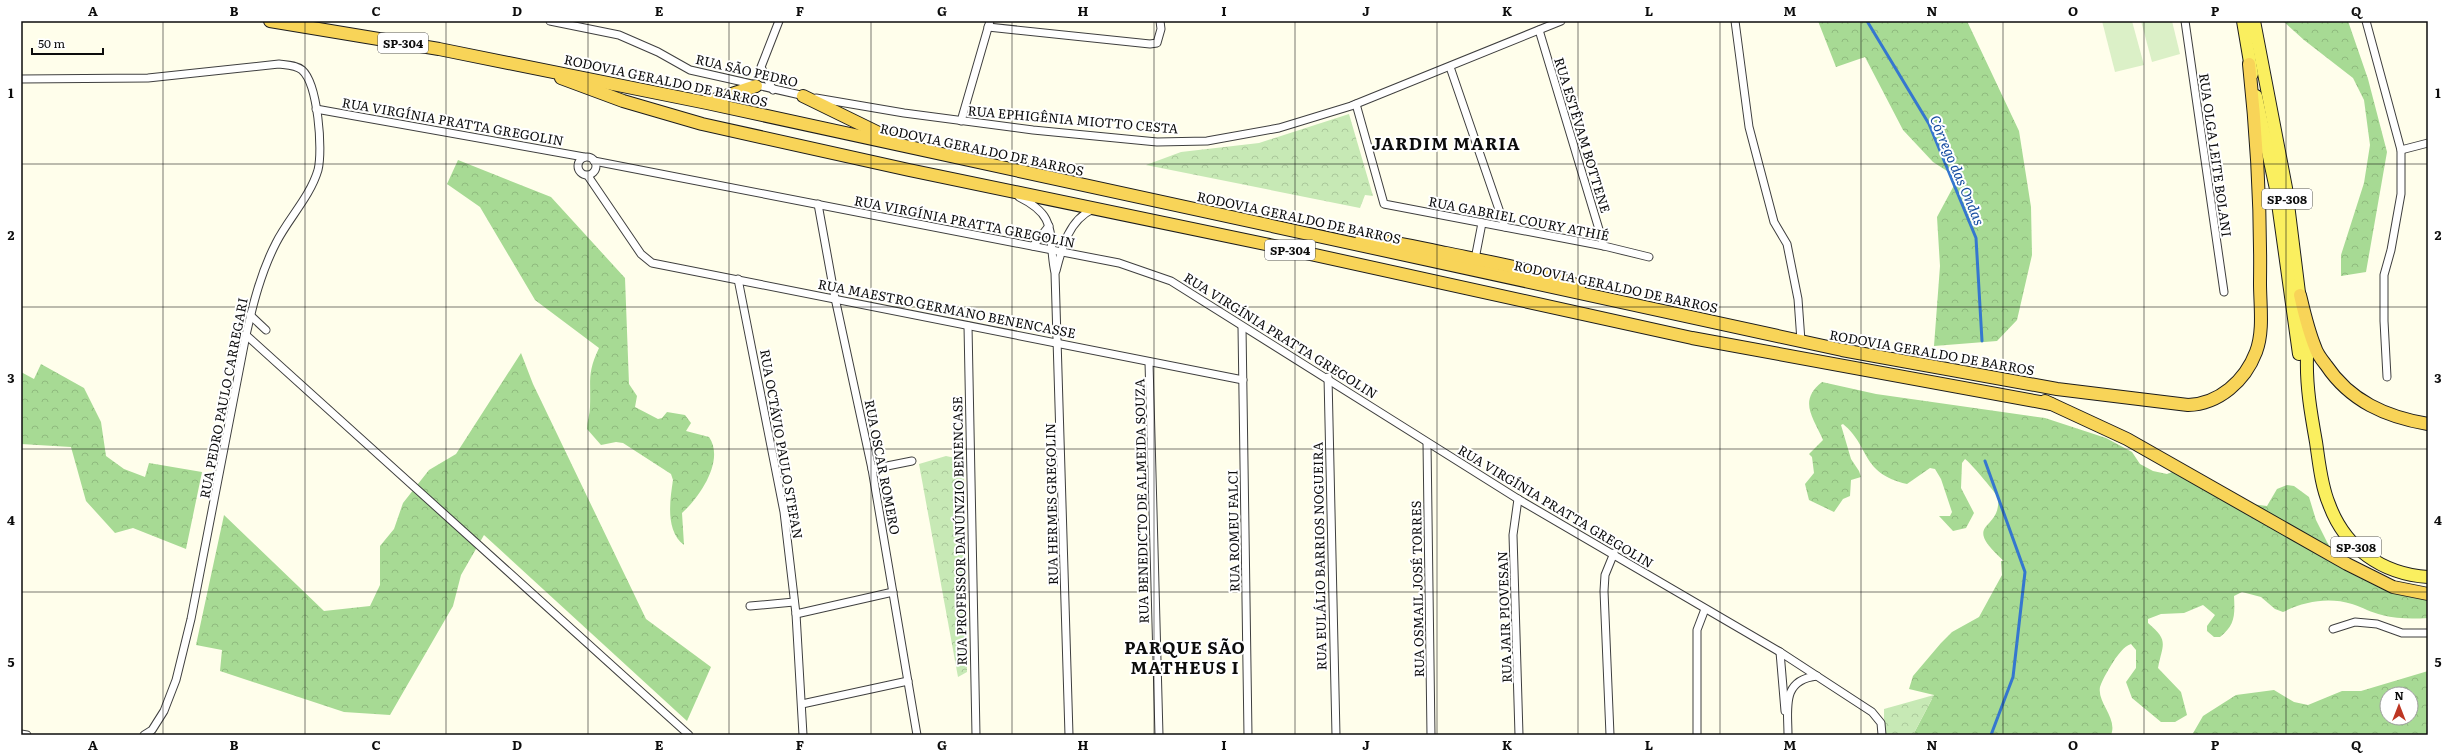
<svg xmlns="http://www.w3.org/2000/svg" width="2449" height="756" font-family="Literata,serif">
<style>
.forest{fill:url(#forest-crowns);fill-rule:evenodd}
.park{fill:url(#park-crowns)}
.pitch{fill:#dbf0c7}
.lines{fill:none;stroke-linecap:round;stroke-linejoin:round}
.stream{stroke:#3577cf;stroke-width:3}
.minor-casing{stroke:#3f3f3f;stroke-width:9}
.primary-casing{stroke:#1d1d1d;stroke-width:14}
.trunk-casing{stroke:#1d1d1d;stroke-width:14}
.minor{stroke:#fff;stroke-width:7}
.primary{stroke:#faef5f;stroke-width:12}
.trunk{stroke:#f8d458;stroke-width:12}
.grid{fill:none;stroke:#0c0c0c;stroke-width:1;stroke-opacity:0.55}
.labels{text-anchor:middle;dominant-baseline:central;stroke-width:4;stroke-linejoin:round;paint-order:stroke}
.shield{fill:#fff;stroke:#555;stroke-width:1}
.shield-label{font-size:12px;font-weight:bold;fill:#0c0c0c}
.street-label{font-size:13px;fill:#0c0c0c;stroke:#fff}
.water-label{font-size:14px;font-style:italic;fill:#144b9f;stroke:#fff}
.district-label{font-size:17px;font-weight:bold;letter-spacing:1px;fill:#0c0c0c;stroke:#fff}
.neatline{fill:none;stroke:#0c0c0c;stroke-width:1.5}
.grid-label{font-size:13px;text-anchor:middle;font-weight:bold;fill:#0c0c0c}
</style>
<defs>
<pattern id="forest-crowns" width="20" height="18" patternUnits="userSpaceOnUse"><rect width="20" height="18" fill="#a7da94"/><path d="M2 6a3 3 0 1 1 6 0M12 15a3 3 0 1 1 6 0" fill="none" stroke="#8fba7e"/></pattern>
<pattern id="park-crowns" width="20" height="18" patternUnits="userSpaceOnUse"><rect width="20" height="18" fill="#c7e9b5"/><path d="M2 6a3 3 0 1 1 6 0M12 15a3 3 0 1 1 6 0" fill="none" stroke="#aac79a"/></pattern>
</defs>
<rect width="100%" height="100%" fill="#fffeeb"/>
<g class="forest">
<polygon points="1818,21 1967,21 2019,131 2031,207 2032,255 2017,320 1997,341 1934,346 1940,266 1937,217 1958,178 1933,162 1903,130 1865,57 1836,67"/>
<polygon points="2283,21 2348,21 2368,79 2387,152 2366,272 2341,276 2341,255 2364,183 2370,145 2364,100 2353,78 2304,40"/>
<path d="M458,160l93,37 74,81 4,106 8,12 -2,11 23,12 4,-1 5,-6 18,3 6,8 -5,8 23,6c16,23 -9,60 -27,76l2,32c-19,-14 -14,-45 -11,-65l-2,-6 -48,-31 -7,-1 -15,3 -14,-16c0,-8 3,-15 3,-22 1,-27 -3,-34 9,-59l-64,-48 -55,-93 -33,-23z"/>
<polygon points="521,353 533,384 646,619 711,667 687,721 484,535 461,575 453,606 390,715 344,712 220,671 222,650 196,645 224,515 324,611 370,606 380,585 380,546 394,529 403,503 429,470 456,454"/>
<polygon points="41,364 84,388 101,422 106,456 124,469 145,477 149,463 202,472 186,549 133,528 115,533 86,501 71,447 21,444 21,372 34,379"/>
<path d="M1822,382l54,12 169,24 61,20 26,14 8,12 13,7 14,3 13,-5 55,33 32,4 10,-17 10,-4 7,1 15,11 7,23 11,22 14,23 8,7 59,18 20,9v19c-16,1 -31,1 -46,-3 -10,-2 -20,-8 -30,-11 -23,-7 -47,-3 -69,8l-8,-3 -14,-12 -19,-5 -8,4c1,20 1,29 -14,41h-6l-7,-6v-5l8,-11 -12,-10 -19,8 -23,1 -13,5v4c21,18 15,20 10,45l23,24 6,23 -12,7h-14l-29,-24 -6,-16 10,-14v-18l-5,-6c-8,3 -11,9 -16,15 -5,8 -12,19 -15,28 -3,16 18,31 11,48h-198l21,-40 -25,-6 4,-13 28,-33 11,-11 27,-15 23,-42 -1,-14h3c-45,-41 -2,-28 -6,-64 -4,-6 -29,-36 -33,-38l-3,4 -1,25 13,25 -8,15 -13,3 -14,-15h11l2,-4 -11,-33 -6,-10 -5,-1 -23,16c-47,-11 -36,-37 -64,-60l-2,1 10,34 8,12 2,6 -10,3 -1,16 -7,3 -9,13 -25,-12 -4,-16 9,-11 -2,-16 -3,-3 14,-14c-10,-23 -25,-39 -1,-58z"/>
<path d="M2428,671v64h-236l11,-19 33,-21 38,-5 20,12 14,3 34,-14h19zM2387,694h24v24h-24z"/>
</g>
<g class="park">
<polygon points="1349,114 1373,196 1365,195 1360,208 1146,165 1181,152 1259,143"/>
<polygon points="946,456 955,458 964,474 967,672 958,677 919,464"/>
<polygon points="1934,695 1913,735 1884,735 1884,709"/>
</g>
<g class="pitch">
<polygon points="2102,21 2132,21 2144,65 2115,72"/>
<polygon points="2141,21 2172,21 2180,54 2152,62"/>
</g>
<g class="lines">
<g class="stream">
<polyline points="1867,21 1929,124 1976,238 1982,341"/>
<polyline points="1985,461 2025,572 2013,677 1991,735"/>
</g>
<defs>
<g id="minor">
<polyline points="550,21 619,35 658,52 690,70 805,96"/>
<polyline points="1735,21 1749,127 1774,222 1787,244 1798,299 1801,341"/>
<polyline points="2185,21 2224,292"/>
<polyline points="2366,21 2401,150 2401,194 2391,250 2384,275 2384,321 2387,377"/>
<polyline points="988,27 1150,44 1157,43 1161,29 1160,21"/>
<polyline points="1539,30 1604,246"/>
<polyline points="1450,67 1505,227"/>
<path d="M21,79l127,-1 131,-14c8,1 17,1 23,6 16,14 21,80 16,100 -8,27 -30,49 -42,73 -15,29 -23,61 -30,92l-55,284 -15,61 -12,31 -12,19 -8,5"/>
<polyline points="773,90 761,67 779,21"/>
<polyline points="816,98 904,113 1033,130 1157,142 1207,141 1279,128 1351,106 1561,21"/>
<polyline points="1356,104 1384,204 1604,246 1649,257"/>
<polyline points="316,109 584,157"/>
<polyline points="961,121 990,21"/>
<polyline points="2401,150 2428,143"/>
<circle cx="587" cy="166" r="9"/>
<polyline points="594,161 1119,263 1171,281 1518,499 1780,652 1872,712 1881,723 1882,735"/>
<polyline points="588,176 641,254 652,263 1243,380"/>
<path d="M1019,197c41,20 28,38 36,76l14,462"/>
<polyline points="818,204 835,298 872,469 917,735"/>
<polyline points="1033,246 1049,226"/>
<polyline points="1475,259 1482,223"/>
<path d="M1056,271c6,-24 13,-51 37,-62"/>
<polyline points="738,279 784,512 796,614 803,735"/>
<polyline points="250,315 266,330"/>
<polyline points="968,326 976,735"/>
<polyline points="1242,327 1248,735"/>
<polyline points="246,335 689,735"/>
<polyline points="1149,362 1159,735"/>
<polyline points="1328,377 1336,735"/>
<polyline points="1427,443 1431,735"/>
<polyline points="872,469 912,461"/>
<polyline points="1518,499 1513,535 1519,735"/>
<polyline points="750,606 794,602"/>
<polyline points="796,614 893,592"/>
<polyline points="2333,629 2355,622 2377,624 2402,633 2428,633"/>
<polyline points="1780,652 1785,711"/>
<polyline points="802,704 908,681"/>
<polyline points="21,734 27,735"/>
<polyline points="1610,735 1604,591 1605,575 1614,553"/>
<polyline points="1697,735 1697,630 1705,609"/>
<path d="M1788,735c0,-27 -7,-55 29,-59"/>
</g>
<g id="primary">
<polyline points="2243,21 2252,74"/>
<path d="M2254,21l32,167 21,169c-1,29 4,57 9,85 3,20 5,43 13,62 16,44 53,70 99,73"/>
<polyline points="2256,96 2276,189 2299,354"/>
</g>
<g id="trunk">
<path d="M270,21l169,28 268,54 1135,247 215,39 131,16c31,-1 57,-24 68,-53 8,-21 4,-47 4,-69 1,-75 -3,-145 -11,-219"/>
<polyline points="561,78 623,101 702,124 909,170 1265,244 1692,338 2051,404"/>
<polyline points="803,96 891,139"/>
<polyline points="708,102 756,86"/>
<path d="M1361,240c29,0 56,7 85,13 44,9 91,17 133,33"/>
<path d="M2300,295c4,17 8,35 15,52 2,7 7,13 11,18 24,36 60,52 102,59"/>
<polyline points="2045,401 2127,439 2347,564 2393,587 2428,594"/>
</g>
</defs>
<use href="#minor" class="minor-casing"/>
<use href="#primary" class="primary-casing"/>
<use href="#trunk" class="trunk-casing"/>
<use href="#minor" class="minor"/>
<use href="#primary" class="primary"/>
<use href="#trunk" class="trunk"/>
</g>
<path class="grid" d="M163,21v714M305,21v714M446,21v714M588,21v714M729,21v714M871,21v714M1012,21v714M1154,21v714M1295,21v714M1437,21v714M1578,21v714M1720,21v714M1861,21v714M2003,21v714M2144,21v714M2286,21v714M21,164h2407M21,307h2407M21,449h2407M21,592h2407"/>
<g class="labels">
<g class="shield">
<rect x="378" y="33" width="50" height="20" rx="3"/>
<rect x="2262" y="189" width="50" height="20" rx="3"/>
<rect x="1265" y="240" width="50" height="20" rx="3"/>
<rect x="2331" y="537" width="50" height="20" rx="3"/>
</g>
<g class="shield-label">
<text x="403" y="43">SP-304</text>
<text x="2287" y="199">SP-308</text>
<text x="1290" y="250">SP-304</text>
<text x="2356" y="547">SP-308</text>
</g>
<g class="street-label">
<text transform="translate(747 70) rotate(13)">RUA SÃO PEDRO</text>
<text transform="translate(666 80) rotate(12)">RODOVIA GERALDO DE BARROS</text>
<text transform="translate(1073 119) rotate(5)">RUA EPHIGÊNIA MIOTTO CESTA</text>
<text transform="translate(453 121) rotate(10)">RUA VIRGÍNIA PRATTA GREGOLIN</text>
<text transform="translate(1583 135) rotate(73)">RUA ESTÊVAM BOTTENE</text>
<text transform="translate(982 149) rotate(12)">RODOVIA GERALDO DE BARROS</text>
<text transform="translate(2216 155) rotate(82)">RUA OLGA LEITE BOLANI</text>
<text transform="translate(1299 217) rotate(12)">RODOVIA GERALDO DE BARROS</text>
<text transform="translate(1519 218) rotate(11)">RUA GABRIEL COURY ATHIÉ</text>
<text transform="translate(965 221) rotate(11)">RUA VIRGÍNIA PRATTA GREGOLIN</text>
<text transform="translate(1616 286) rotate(12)">RODOVIA GERALDO DE BARROS</text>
<text transform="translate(947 308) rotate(11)">RUA MAESTRO GERMANO BENENCASSE</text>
<text transform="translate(1281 335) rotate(32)">RUA VIRGÍNIA PRATTA GREGOLIN</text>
<text transform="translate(1932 352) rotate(10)">RODOVIA GERALDO DE BARROS</text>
<text transform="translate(223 398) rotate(-79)">RUA PEDRO PAULO CARREGARI</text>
<text transform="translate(782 444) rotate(80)">RUA OCTÁVIO PAULO STEFAN</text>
<text transform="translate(883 467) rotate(79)">RUA OSCAR ROMERO</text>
<text transform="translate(1141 501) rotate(-91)">RUA BENEDICTO DE ALMEIDA SOUZA</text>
<text transform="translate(1051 504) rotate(-91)">RUA HERMES GREGOLIN</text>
<text transform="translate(1556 506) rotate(31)">RUA VIRGÍNIA PRATTA GREGOLIN</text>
<text transform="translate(959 531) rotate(-91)">RUA PROFESSOR DANÚNZIO BENENCASE</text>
<text transform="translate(1233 531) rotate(-91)">RUA ROMEU FALCI</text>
<text transform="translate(1319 556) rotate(-91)">RUA EULÁLIO BARRIOS NOGUEIRA</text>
<text transform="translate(1417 589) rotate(-91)">RUA OSMAIL JOSÉ TORRES</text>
<text transform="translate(1504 617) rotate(-92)">RUA JAIR PIOVESAN</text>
</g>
<g class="water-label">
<text transform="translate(1958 170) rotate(67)">Córrego das Ondas</text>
</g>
<g class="district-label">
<text x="1446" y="142">JARDIM MARIA</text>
<text x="1185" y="646">PARQUE SÃO<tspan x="1185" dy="20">MATHEUS I</tspan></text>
</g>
</g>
<rect width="2449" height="756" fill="none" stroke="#ffffff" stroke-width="44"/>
<g transform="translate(2399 706)"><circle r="19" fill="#ffffff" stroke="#9e9e9e"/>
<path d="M0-3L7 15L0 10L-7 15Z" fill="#bd3623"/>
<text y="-6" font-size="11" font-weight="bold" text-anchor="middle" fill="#0c0c0c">N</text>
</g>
<path d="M32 48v6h71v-6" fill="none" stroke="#0c0c0c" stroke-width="2"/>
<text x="38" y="48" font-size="12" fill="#0c0c0c" stroke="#ffffff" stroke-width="3" paint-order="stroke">50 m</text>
<rect x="22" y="22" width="2405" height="712" class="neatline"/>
<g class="grid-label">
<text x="93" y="16">A</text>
<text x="234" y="16">B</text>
<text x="376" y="16">C</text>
<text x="517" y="16">D</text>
<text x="659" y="16">E</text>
<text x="800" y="16">F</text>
<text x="942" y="16">G</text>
<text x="1083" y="16">H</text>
<text x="1224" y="16">I</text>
<text x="1366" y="16">J</text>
<text x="1507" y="16">K</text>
<text x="1649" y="16">L</text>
<text x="1790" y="16">M</text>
<text x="1932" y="16">N</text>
<text x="2073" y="16">O</text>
<text x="2215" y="16">P</text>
<text x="2356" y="16">Q</text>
<text x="11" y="98">1</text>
<text x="2438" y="98">1</text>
<text x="11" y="240">2</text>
<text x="2438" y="240">2</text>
<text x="11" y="383">3</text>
<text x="2438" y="383">3</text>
<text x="11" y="525">4</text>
<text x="2438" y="525">4</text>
<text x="11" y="667">5</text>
<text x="2438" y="667">5</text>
<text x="93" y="750">A</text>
<text x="234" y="750">B</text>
<text x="376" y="750">C</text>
<text x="517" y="750">D</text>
<text x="659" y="750">E</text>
<text x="800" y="750">F</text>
<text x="942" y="750">G</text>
<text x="1083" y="750">H</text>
<text x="1224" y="750">I</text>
<text x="1366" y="750">J</text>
<text x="1507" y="750">K</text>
<text x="1649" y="750">L</text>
<text x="1790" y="750">M</text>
<text x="1932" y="750">N</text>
<text x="2073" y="750">O</text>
<text x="2215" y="750">P</text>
<text x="2356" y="750">Q</text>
</g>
</svg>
